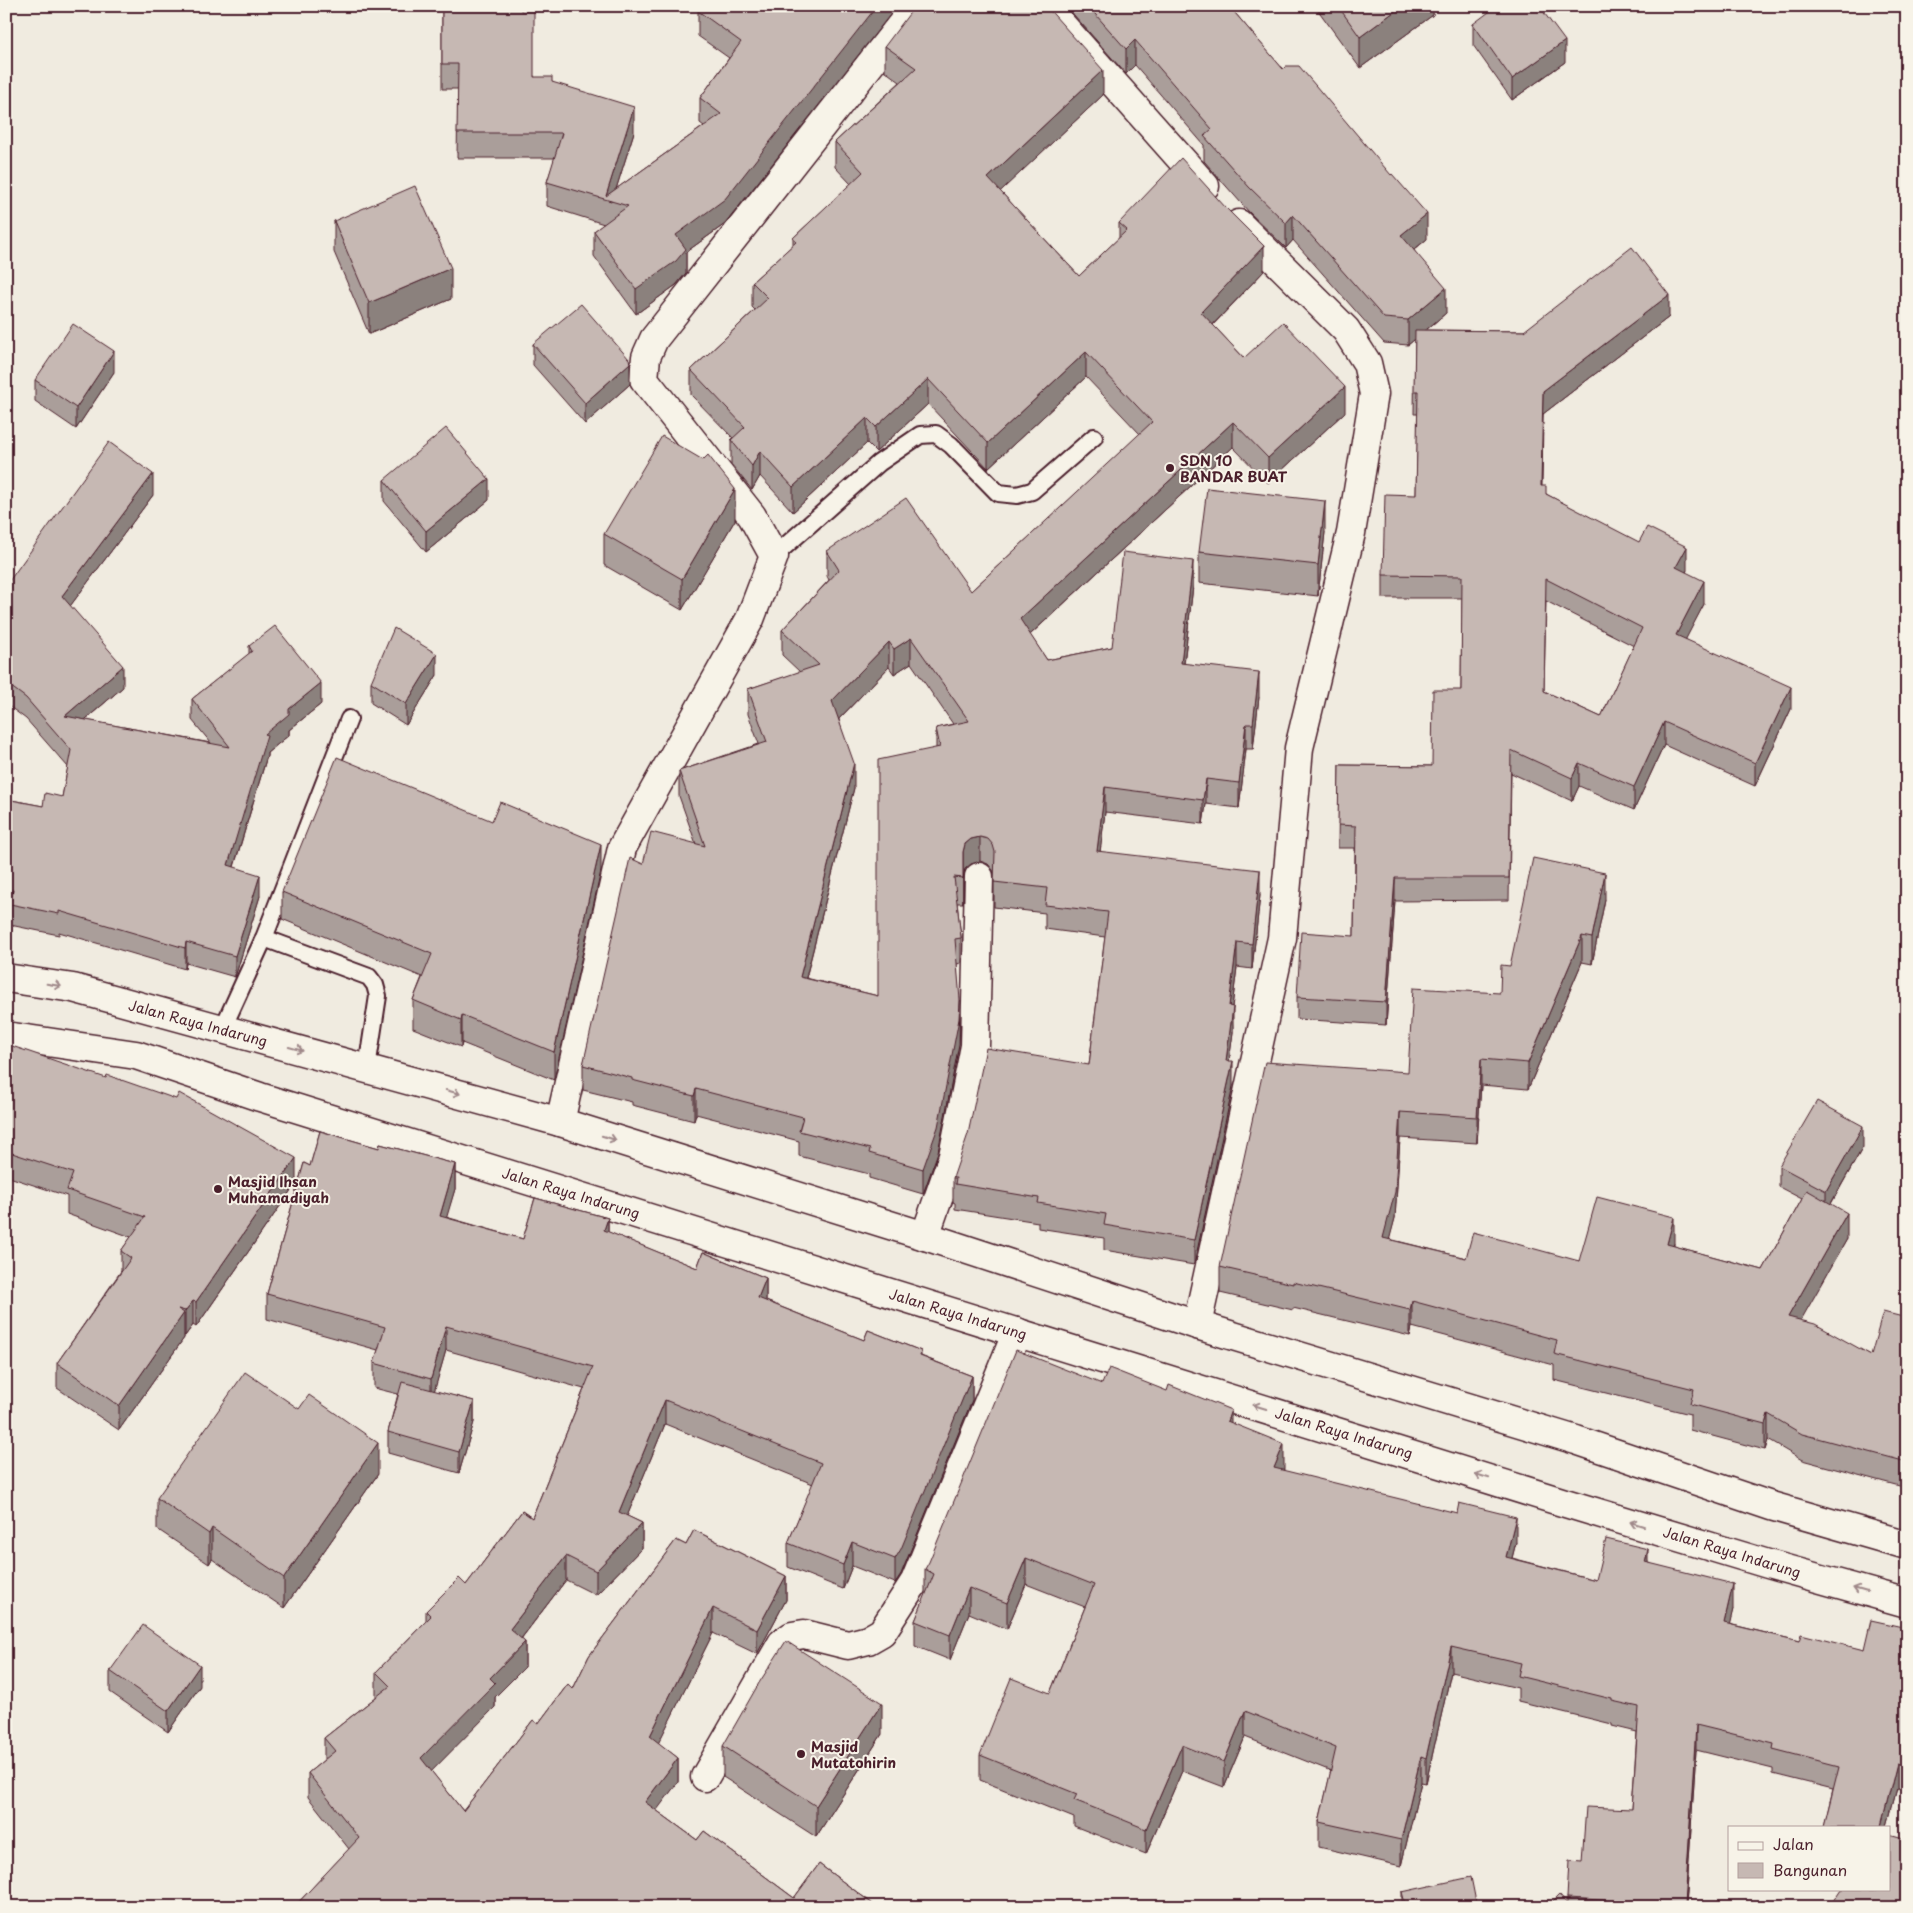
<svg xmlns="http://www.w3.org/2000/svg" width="1913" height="1913" font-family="'Playpen Sans',sans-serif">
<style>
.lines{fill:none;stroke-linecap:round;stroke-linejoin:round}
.service-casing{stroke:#4a1f2b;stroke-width:20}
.minor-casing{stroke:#4a1f2b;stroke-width:31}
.trunk-casing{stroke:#4a1f2b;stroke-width:31}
.service{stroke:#f7f3e8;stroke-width:16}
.minor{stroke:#f7f3e8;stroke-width:28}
.trunk{stroke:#f7f3e8;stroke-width:28}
.wall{fill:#aa9e9a;stroke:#4a1f2b;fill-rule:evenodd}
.shaded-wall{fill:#8b817d;stroke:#4a1f2b}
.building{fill:#c6b8b3;stroke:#4a1f2b;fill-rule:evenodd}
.oneway{stroke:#a0898a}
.poi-dot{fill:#4a1f2b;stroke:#f7f3e8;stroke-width:2}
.labels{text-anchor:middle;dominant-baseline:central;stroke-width:4;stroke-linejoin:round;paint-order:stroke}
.poi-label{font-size:14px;font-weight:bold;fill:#4a1f2b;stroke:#f7f3e8;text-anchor:start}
.street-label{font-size:14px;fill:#4a1f2b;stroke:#f7f3e8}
</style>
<rect width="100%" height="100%" fill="#f0ebe0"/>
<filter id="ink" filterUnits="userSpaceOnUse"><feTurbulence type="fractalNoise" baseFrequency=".02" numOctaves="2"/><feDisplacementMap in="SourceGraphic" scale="10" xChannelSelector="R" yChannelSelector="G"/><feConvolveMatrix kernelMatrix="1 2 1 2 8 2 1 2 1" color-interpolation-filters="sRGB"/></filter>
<g filter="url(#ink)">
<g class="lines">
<defs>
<g id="service">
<polyline points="774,556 879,463 920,435 936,434 951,445 998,493 1017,495 1032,491 1094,437"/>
<polyline points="264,938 369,977 375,985 378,996 367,1068"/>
<polyline points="222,1030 264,938 349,719"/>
</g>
<g id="minor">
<polyline points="1045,6 1205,186"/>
<polyline points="560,1122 622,848 750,619 774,556 752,516 644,379 646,357 654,339 916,6"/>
<polyline points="925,1236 953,1156 975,1046 979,877"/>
<polyline points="1197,1325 1282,938 1299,748 1351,533 1374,394 1367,363 1346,330 1239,224"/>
<polyline points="705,1777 782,1643 792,1636 804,1634 848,1645 868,1640 882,1632 915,1581 1017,1332"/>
</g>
<g id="trunk">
<polyline points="6,978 73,988 560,1122 925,1236 1197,1325 1576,1440 1771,1506 1907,1545"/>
<polyline points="6,1036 136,1055 260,1097 1562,1502 1768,1564 1907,1603"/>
</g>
</defs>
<use href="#service" class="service-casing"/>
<use href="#minor" class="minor-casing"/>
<use href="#trunk" class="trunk-casing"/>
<use href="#service" class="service"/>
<use href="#minor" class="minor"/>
<use href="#trunk" class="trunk"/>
</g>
<g class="wall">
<polygon points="701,6 897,6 725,224 686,252 686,273 676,285 636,314 594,256 594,231 604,224 547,206 547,182 555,158 457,158 458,89 442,89 442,10 521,11 534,77 552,82 634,132 616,189 704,126 700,123 700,98 729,58 698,36 698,11"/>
<path d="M1066,6h163l198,233 -13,11 32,63 -20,17 98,1 145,-14 -126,97 -1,72 4,8 141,76 -1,2 18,32 -19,35 106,70 -36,77 -91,-41 -30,65 -55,-24 -7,15 -61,-28 -2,127 -114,1 -9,124 -89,-6v-22l57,-61 1,-88h-17l1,-83 93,1 29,-76 1,-92h-79v-23l33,-80 2,-81h-4l1,-75 -7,6 -24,-2 -91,-103 -7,8 -37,-36 -45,-51v-16l-69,-80 -9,9zM1546,601l88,45 -33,71 -57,-26z"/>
<polygon points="1315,6 1433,6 1433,15 1360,68"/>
<polygon points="1473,24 1565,62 1512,100 1473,45"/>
<path d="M885,46l218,49 -103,96 79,85 40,-38v-15l145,48 -51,54 31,33 101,54 -77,71 -35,-36 -203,188 17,25 65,-13 81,-61 -9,78 75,33 -6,52h-7l-7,59 -33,-4 -3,20 -98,-12 -5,40 160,43 -8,74 -15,-2 -5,40 1,25 -4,29 4,25 -39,179 -90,-15v-12l-66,-10v-6l-83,-13v-6l-2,-1v-24l136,-113 16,-128 -60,-8v-16l-51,-6v-32l-1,-5 -5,-6 -8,-3 -9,3 -6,5 -2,8v26h-6l4,34v26l-4,1 3,61 -1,19 -21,108 -15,42 -54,-16v-4l-70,-18v-15l-103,-27 -2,7 -62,-16v-3l-49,-12v-25l60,-201 53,-20 -17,-48v-25l80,-27 -11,-30v-25l52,-17 -18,-17v-25l47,-50 -2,-4v-25l144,40 169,-157 -54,-57 -98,91 -60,-64 -52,48 -9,-9 -74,69 -33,-36 -8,14 -21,-26v-24l2,-2 -42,-43v-25l64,-60 -3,-3v-25l41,-37v-7l58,-54 -16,-17v-25l65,-60 -15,-11zM911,663l42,61 -17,4v20l-58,248 -72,-18 48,-190 -15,-69 50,-52 5,7z"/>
<polygon points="334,221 451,299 369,334 334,252"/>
<polygon points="533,344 630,384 585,424 533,365"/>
<polygon points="114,372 76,429 35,401 35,380"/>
<polygon points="384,480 489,500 426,552 384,501"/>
<polygon points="153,495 70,606 123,687 85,720 211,743 192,720 192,699 249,654 249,646 321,704 289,730 289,735 267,753 267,756 234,867 260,896 235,977 186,963 185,969 59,932 59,935 10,925 10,911 6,910 6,799 43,806 62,797 68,767 26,719 6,704 7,584"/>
<polygon points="735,520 682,610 604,565 604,534"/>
<polygon points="1325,532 1318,596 1199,583 1199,552"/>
<polygon points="437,675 406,725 371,703 371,682"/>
<polygon points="601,871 554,1080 462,1043 461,1047 413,1028 413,1000 422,977 282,919 282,892"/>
<polygon points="1605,899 1592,964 1582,962 1528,1089 1481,1085 1477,1143 1400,1138 1395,1218 1389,1239 1466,1258 1579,1261 1674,1243 1674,1246 1763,1270 1802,1199 1779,1187 1779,1166 1863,1147 1831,1204 1847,1239 1800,1320 1871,1355 1907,1318 1907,1488 1802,1460 1768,1440 1765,1450 1690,1430 1690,1414 1554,1380 1554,1365 1412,1327 1410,1336 1293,1308 1293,1310 1220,1293 1220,1267 1408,1072 1500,993 1510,966"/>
<polygon points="6,1044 296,1183 196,1327 193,1325 185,1336 184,1335 184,1338 119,1430 57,1388 57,1363 121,1271 121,1251 131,1237 67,1214 67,1196 6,1176"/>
<polygon points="320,1131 379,1148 380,1144 455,1164 455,1189 446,1217 523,1239 535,1198 608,1218 608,1232 697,1268 703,1252 766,1278 766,1301 864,1340 868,1330 921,1351 921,1356 972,1376 972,1400 901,1574 895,1583 852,1566 843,1589 788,1567 788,1543 813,1484 665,1424 627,1516 642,1523 642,1548 596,1595 566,1580 521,1639 525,1642 525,1667 495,1697 495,1707 431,1771 463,1811 533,1720 538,1724 568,1684 573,1689 589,1656 676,1540 686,1545 694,1530 786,1576 786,1600 757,1654 713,1633 658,1743 678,1758 678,1782 656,1810 697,1840 704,1831 794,1898 819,1864 877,1907 294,1907 349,1849 308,1797 308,1773 324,1760 324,1738 376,1697 376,1672 426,1621 426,1611 459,1578 466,1585 522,1511 532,1518 584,1389 446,1350 434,1391 474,1401 474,1422 459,1473 388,1453 388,1432 398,1394 374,1388 374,1363 378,1350 267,1319 267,1294 304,1163 310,1166"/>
<polygon points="1102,1384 1231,1423 1284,1469 1283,1471 1516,1542 1512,1558 1596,1580 1648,1562 1733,1609 1729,1624 1799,1641 1864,1650 1907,1628 1907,1791 1897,1789 1887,1827 1824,1827 1833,1789 1773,1774 1773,1769 1696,1750 1686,1907 1547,1907 1567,1903 1567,1898 1582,1862 1632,1809 1637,1732 1612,1726 1612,1724 1518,1701 1518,1688 1451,1672 1426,1783 1421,1782 1401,1866 1319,1847 1319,1822 1331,1771 1245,1737 1224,1787 1182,1771 1146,1854 1074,1826 1074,1818 980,1780 980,1755 1050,1693 1085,1607 1026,1584 1007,1629 969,1613 950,1660 915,1646 915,1621 926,1595 925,1595 925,1569"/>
<polygon points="378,1474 284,1608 212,1559 209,1564 157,1529 157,1498"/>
<polygon points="110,1671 200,1686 168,1732 110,1692"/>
<polygon points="882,1734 816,1837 723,1777 723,1746"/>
<polygon points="1402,1892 1477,1907 1402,1907"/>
</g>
<g class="shaded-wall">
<polygon points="877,6 897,6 725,224 686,252 686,273 676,285 636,314 636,289 676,235"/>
<polygon points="1402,6 1433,6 1433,15 1360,68 1360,37"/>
<polygon points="1135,40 1135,65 1126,74 1126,49"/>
<polygon points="1565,41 1565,62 1512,100 1512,79"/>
<polygon points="1103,70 1103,95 988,203 988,178"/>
<polygon points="634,107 634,132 612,202 606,196"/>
<polygon points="1427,214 1427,239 1401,260 1401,235"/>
<polygon points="1293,215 1293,240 1286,248 1286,223"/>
<polygon points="1264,246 1264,271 1201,337 1201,312"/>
<polygon points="451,268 451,299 369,334 369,303"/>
<polygon points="1446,288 1446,313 1408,345 1408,320"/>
<polygon points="1669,295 1669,317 1543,414 1541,509 1543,391"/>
<polygon points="114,351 114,372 76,429 76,408"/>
<polygon points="1086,352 1086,377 988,468 988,443"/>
<polygon points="630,363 630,384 585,424 585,403"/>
<polygon points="928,379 928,404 876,452 876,427"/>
<polygon points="1345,387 1345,412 1268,483 1268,458"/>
<polygon points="867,418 867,443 793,512 793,487"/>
<polygon points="1233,422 1233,447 1020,644 1020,619"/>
<polygon points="760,451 760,476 752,490 752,466"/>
<polygon points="153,474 153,495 62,617 62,596"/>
<polygon points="489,479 489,500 426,552 426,531"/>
<polygon points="735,489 735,520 682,610 682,579"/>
<polygon points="1325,501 1325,532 1318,596 1318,565"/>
<polygon points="1687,547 1687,570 1676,590 1676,567"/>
<polygon points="1193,561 1193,586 1181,688 1181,663"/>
<polygon points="1704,581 1704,604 1676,658 1676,635"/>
<polygon points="911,638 911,663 894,674 894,649"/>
<polygon points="889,642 889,667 832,726 832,701"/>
<polygon points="437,654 437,675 406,725 406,704"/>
<polygon points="123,666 123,687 65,737 65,716"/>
<polygon points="1259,672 1259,697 1253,749 1253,724"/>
<polygon points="321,683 321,704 289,730 289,735 267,753 267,756 228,886 228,865 265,734 289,709"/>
<polygon points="1791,687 1791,709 1755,786 1755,763"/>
<polygon points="1664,722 1664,745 1634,810 1634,787"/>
<polygon points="1246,724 1246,749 1239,808 1239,783"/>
<polygon points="854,763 854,788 800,1001 800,977"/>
<polygon points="1579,763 1579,786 1572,801 1572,778"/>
<polygon points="1206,779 1206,804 1203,824 1203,800"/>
<polygon points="1105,787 1105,812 1097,876 1097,851"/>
<polygon points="980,837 980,861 971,864 965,869 963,877 963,903 963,852 965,844 971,839"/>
<polygon points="601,844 601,871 554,1080 554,1052"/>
<polygon points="1260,870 1260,895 1252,969 1252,944"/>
<polygon points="1605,873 1605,899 1592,964 1592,938"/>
<polygon points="260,875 260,896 235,977 235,956"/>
<polygon points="1395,878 1395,901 1386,1025 1386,1002"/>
<polygon points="1582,936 1582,962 1528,1089 1528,1063"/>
<polygon points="186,942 186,963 185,969 185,948"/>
<polygon points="1237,942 1237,967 1229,1031 1229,1006"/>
<polygon points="960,1000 959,1044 938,1152 923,1194 923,1169"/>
<polygon points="1233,1007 1233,1032 1226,1086 1226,1061"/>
<polygon points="462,1015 462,1043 461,1047 461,1020"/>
<polygon points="1481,1059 1481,1085 1477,1143 1477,1117"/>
<polygon points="1233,1061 1233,1086 1194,1265 1194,1240"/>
<polygon points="696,1089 696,1114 694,1121 694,1096"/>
<polygon points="1400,1112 1400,1138 1395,1218 1383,1264 1383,1238"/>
<polygon points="1863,1126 1863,1147 1826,1212 1826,1191"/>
<polygon points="296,1158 296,1183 196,1327 196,1302"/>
<polygon points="455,1164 455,1189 440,1240 440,1216"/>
<polygon points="1847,1213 1847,1239 1788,1343 1788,1317"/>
<polygon points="1674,1217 1674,1243 1667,1270 1667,1244"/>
<polygon points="608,1218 608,1242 604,1230"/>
<polygon points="766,1278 766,1302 758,1298"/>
<polygon points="193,1301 193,1325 185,1336 185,1311"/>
<polygon points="1412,1301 1412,1327 1410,1336 1410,1310"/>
<polygon points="184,1313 184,1338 119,1430 119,1406"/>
<polygon points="446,1326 446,1350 431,1403 431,1379"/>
<polygon points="972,1376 972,1400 901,1574 895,1583 895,1559"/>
<polygon points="665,1400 665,1424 619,1536 619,1512"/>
<polygon points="474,1401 474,1422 459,1473 459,1452"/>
<polygon points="1231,1410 1231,1435 1227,1421"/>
<polygon points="1768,1414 1768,1440 1765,1450 1765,1424"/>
<polygon points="378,1443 378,1474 284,1608 284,1578"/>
<polygon points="1284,1444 1284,1469 1274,1494 1274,1468"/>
<polygon points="1516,1517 1516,1542 1506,1582 1506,1557"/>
<polygon points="642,1523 642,1548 596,1595 596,1571"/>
<polygon points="212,1528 212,1559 209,1564 209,1534"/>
<polygon points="852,1542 852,1566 843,1589 843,1565"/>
<polygon points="1648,1549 1648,1575 1645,1562"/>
<polygon points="566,1556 566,1580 510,1653 510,1629"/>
<polygon points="1026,1558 1026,1584 1007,1629 1007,1603"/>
<polygon points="786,1576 786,1600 757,1654 757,1630"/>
<polygon points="1733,1584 1733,1609 1724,1648 1724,1623"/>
<polygon points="969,1588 969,1613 950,1660 950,1635"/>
<polygon points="713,1608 713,1633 650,1760 650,1736"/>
<polygon points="525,1642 525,1667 495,1697 495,1707 421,1782 421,1758 490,1678"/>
<polygon points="1451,1647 1451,1672 1426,1783 1426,1758"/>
<polygon points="200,1665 200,1686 168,1732 168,1711"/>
<polygon points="882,1703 882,1734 816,1837 816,1806"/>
<polygon points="1245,1711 1245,1737 1224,1787 1224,1762"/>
<polygon points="1696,1725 1696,1750 1686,1907 1685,1907"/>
<polygon points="1182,1745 1182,1771 1146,1854 1146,1829"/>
<polygon points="1421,1756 1421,1782 1401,1866 1401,1840"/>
<polygon points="678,1758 678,1782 645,1826 645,1802"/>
<polygon points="1897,1763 1897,1789 1887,1827 1881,1827"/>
</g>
<g class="building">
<polygon points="446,6 521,6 521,11 534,11 534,77 552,77 552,82 634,107 606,196 721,114 700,98 741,42 698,11 701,6 877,6 725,199 676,235 686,249 676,261 636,289 594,231 628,206 547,182 562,133 457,133 458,64 442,64 442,10 446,11"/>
<path d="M915,6h131l57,64 -115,108 91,98 48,-46 -8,-7 62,-65 45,50 38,38 -63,66 43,46 39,-36 62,65 -77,71 -35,-36 -213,197 27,41 65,-13 11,-95 70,9 -12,102 78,9 -6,52h-7l-7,59 -33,-4 -3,21 -98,-13 -8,64 163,19 -8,74 -15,-2 -8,64 4,1 -7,54h7l-39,179 -90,-15 2,-11 -68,-11 1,-5 -84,-14 1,-6h-3l15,-44 18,-86 103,17 19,-153 -63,-7 2,-17 -53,-6 1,-30 -2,-7 -5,-6 -8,-2 -9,2 -6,5 -2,8v26l-9,-1 7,60v1l-6,1 5,61 -1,19 -21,108 -15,42 -54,-16 1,-4 -71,-18 4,-14 -107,-28 -2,7 -62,-16v-2l-49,-13 47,-207 13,6 8,-32 54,14 -26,-75 88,-29 -19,-53 71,-24 -37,-35 57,-60 -12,-19 79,-53 65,93 181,-169 -66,-70 -98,91 -60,-64 -52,48 -9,-9 -74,69 -33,-36 -8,15 -21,-26 14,-13 -54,-57 77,-72 -16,-16 44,-40 -3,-4 70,-66 -28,-30 81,-74 -31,-22zM911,638l58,83 -33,7 4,19 -62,13v236l-78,-19 54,-214 -22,-62 57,-59 5,7z"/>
<polygon points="1088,6 1229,6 1283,69 1286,66 1299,66 1391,175 1392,174 1427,214 1401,235 1446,288 1408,320 1384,318 1293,215 1286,223 1249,187 1204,136 1212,129 1135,40 1126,49"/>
<polygon points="1338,6 1402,6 1360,37"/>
<polygon points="1497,6 1539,6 1565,41 1512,79 1473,24"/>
<polygon points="415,186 451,268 369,303 334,221"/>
<path d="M1632,247l37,48 -126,96 -2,95h5v8l93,48 8,-15 40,20 -11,20 28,14 -28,54 115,52 -36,76 -91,-41 -30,65 -55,-24 -7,15 -61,-28 -2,128h-114l-9,124 -89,-5 4,-65 53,4 2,-110 -18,-1 1,-60 93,1 1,-76h28l1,-114 -79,-1 2,-81 31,1 2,-104h-4l1,-61 109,1zM1546,579l96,49 -41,89 -57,-26z"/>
<polygon points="581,304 629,359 630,363 585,403 533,344"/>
<polygon points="73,324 114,351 76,408 35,380"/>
<polygon points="446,428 489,479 426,531 384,480"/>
<polygon points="662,436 703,460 708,455 735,489 682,579 604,534"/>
<polygon points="109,442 153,474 62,596 123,666 65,716 230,747 192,699 252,651 249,646 275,626 321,683 289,709 289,714 265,734 267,735 228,865 260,875 235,956 186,942 185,948 59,911 59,914 10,904 13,890 6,889 6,799 43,806 45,793 62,797 71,750 26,698 6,683 6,594 11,587 7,584"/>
<polygon points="1207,488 1325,501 1318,565 1199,552"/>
<polygon points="394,628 437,654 406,704 371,682"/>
<polygon points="337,757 492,821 500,802 601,844 554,1052 462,1015 461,1020 413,1000 432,954 282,892"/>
<polygon points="1533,858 1605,873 1592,938 1582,936 1528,1063 1481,1059 1477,1117 1400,1112 1395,1192 1383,1238 1466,1258 1473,1232 1579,1261 1597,1197 1674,1217 1667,1244 1763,1270 1807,1190 1847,1213 1788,1317 1815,1324 1871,1355 1883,1312 1907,1318 1907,1462 1802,1434 1768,1414 1765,1424 1690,1404 1694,1389 1554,1354 1557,1340 1412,1301 1410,1310 1293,1282 1293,1284 1220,1267 1265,1062 1408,1072 1413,988 1500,993 1501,965 1510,966"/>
<polygon points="6,1044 106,1078 107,1075 176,1099 179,1093 296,1158 196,1302 193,1301 185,1311 178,1309 184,1313 119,1406 57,1363 131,1258 121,1251 145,1217 67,1190 73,1173 6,1151"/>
<polygon points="1817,1101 1863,1126 1826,1191 1779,1166"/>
<polygon points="320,1131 379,1148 380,1144 455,1164 440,1216 523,1239 535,1198 608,1218 604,1230 697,1268 703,1252 766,1278 758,1298 864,1340 868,1330 921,1351 920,1356 972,1376 901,1549 895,1559 852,1542 843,1565 788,1543 821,1463 665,1400 619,1512 642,1523 596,1571 566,1556 510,1629 525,1642 490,1678 495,1683 421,1758 463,1811 533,1720 538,1724 568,1684 573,1689 589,1656 676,1540 686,1545 694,1530 786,1576 757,1630 713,1608 650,1736 678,1758 645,1802 697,1840 704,1831 794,1898 819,1864 877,1907 294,1907 359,1838 308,1773 335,1751 324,1738 390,1686 376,1672 431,1616 426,1611 459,1578 466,1585 522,1511 532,1518 593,1367 446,1326 431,1379 374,1363 385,1327 267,1294 304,1163 310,1166"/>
<polygon points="1016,1350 1102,1384 1109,1368 1167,1391 1169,1385 1231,1410 1227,1421 1284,1444 1274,1468 1457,1513 1459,1503 1516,1517 1506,1557 1596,1580 1606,1539 1648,1549 1645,1562 1733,1584 1724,1623 1799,1641 1801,1634 1864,1650 1871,1620 1907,1628 1907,1766 1897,1763 1881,1827 1829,1827 1824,1826 1839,1766 1773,1749 1774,1744 1696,1725 1685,1905 1567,1898 1569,1861 1582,1862 1586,1807 1632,1809 1639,1707 1612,1701 1612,1699 1518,1676 1521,1663 1451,1647 1426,1758 1421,1756 1401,1840 1319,1822 1336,1748 1245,1711 1224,1762 1182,1745 1146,1829 1074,1800 1077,1794 980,1755 1011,1678 1050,1693 1094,1585 1026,1558 1007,1603 969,1588 950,1635 915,1621 934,1574 925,1569 929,1562"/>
<polygon points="245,1372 299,1409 309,1395 378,1443 284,1578 212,1528 209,1534 157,1498"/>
<polygon points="402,1382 474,1401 459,1452 388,1432"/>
<polygon points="143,1625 200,1665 168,1711 110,1671"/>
<polygon points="786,1641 882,1703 816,1806 723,1746 759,1683"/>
<polygon points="1889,1834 1907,1839 1907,1907 1829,1907 1841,1889 1889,1889"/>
<polygon points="1471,1877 1477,1907 1406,1907 1402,1892"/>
<polygon points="1559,1895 1570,1907 1547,1907"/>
</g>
<defs><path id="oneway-shaft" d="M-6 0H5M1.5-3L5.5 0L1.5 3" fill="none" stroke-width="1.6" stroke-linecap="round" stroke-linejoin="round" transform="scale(1.25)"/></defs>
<g class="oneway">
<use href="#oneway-shaft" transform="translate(54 985) rotate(9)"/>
<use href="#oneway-shaft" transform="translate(296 1049) rotate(15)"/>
<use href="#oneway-shaft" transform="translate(453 1092) rotate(16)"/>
<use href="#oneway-shaft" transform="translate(609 1138) rotate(17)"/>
<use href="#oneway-shaft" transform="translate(1260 1407) rotate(-163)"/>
<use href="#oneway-shaft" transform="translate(1482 1476) rotate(-163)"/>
<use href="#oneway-shaft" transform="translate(1637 1524) rotate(-163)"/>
<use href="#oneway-shaft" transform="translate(1860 1590) rotate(-164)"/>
</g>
</g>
<g class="poi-dot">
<circle cx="1170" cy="468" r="5"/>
<circle cx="218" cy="1189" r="5"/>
<circle cx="801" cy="1754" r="5"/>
</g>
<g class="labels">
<g class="poi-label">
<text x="1180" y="460">SDN 10<tspan x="1180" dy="16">BANDAR BUAT</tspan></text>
<text x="228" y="1181">Masjid Ihsan<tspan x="228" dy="16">Muhamadiyah</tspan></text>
<text x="811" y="1746">Masjid<tspan x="811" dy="16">Mutatohirin</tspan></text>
</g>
<g class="street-label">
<text transform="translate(198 1023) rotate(15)">Jalan Raya Indarung</text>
<text transform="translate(571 1193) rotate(17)">Jalan Raya Indarung</text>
<text transform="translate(958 1314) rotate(17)">Jalan Raya Indarung</text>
<text transform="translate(1344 1433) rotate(17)">Jalan Raya Indarung</text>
<text transform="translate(1732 1552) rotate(17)">Jalan Raya Indarung</text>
</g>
</g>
<rect width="1913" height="1913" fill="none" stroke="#f7f3e8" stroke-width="25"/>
<rect x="12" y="12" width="1888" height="1888" fill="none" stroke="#4a1f2b" stroke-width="2" filter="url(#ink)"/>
<rect x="1728" y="1826" width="162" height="65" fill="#f7f3e8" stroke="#b29e9c"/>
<rect x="1738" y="1842" width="25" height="8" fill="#f7f3e8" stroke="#b29e9c"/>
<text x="1773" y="1850" font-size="15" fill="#4a1f2b">Jalan</text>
<rect x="1738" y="1863" width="25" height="15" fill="#c6b8b3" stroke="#b29e9c"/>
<text x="1773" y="1876" font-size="15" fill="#4a1f2b">Bangunan</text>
</svg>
